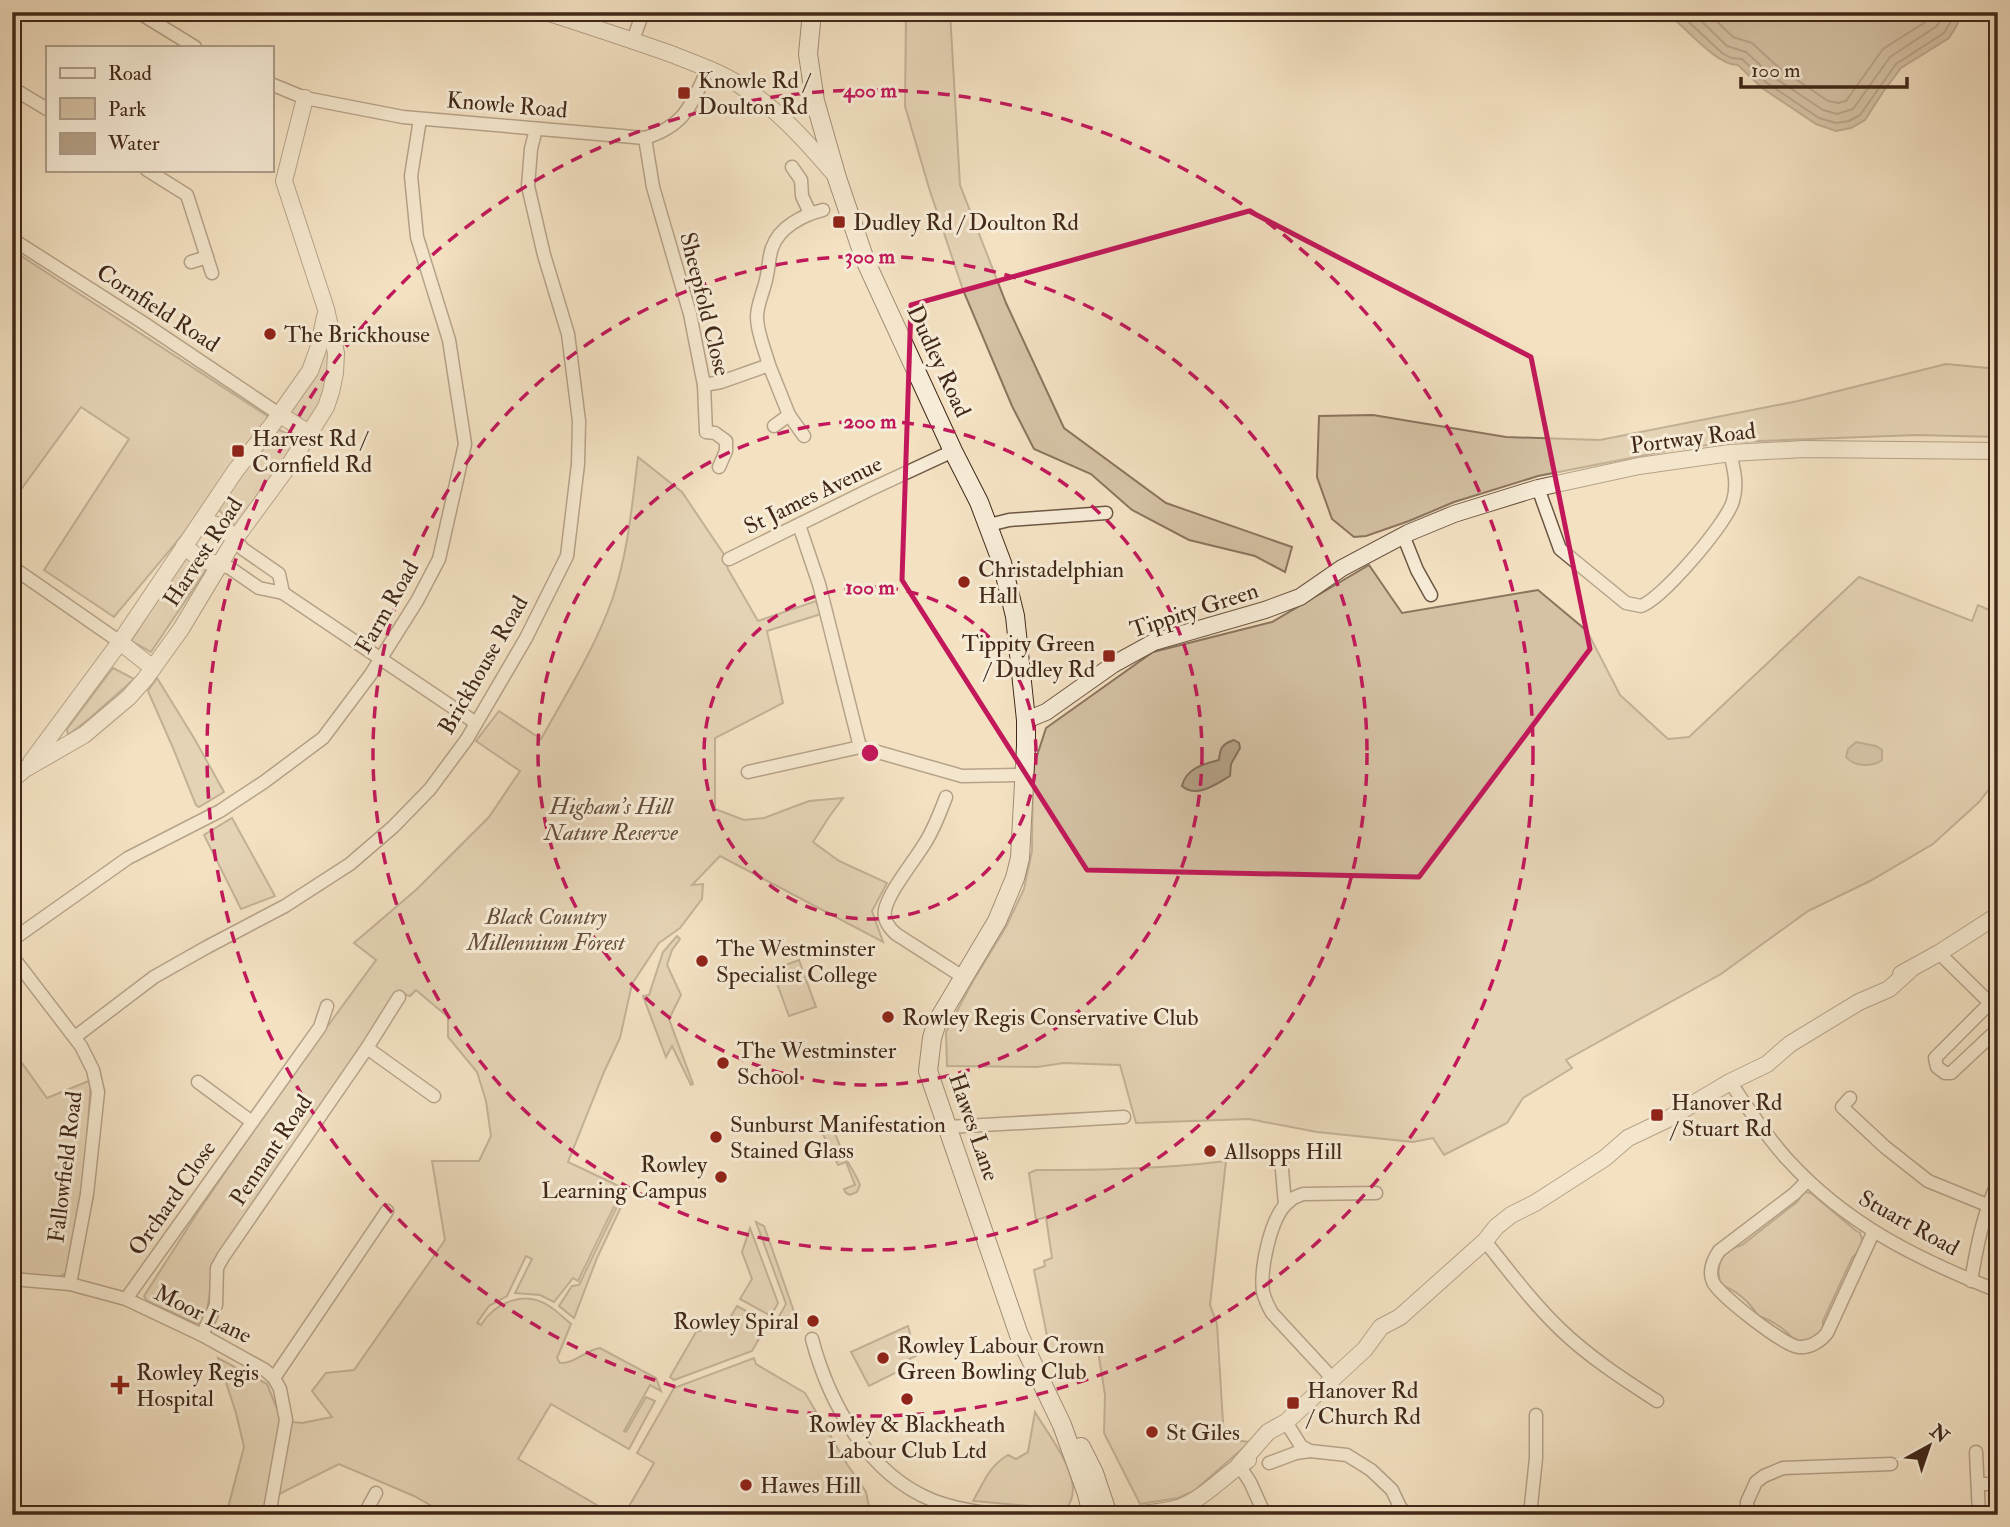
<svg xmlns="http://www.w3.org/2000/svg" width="2010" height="1527" font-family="'IM FELL Double Pica',serif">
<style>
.green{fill:#d5c2a5;stroke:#8b755f;stroke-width:2}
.water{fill:#b6a289;stroke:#87715c;stroke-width:2}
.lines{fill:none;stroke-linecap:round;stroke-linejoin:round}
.shore{stroke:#7c6551;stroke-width:2}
.stream{stroke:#87715c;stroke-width:3.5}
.minor-casing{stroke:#6e5643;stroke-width:15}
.tertiary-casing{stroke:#6e5643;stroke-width:18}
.secondary-casing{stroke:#412819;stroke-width:20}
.minor{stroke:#f7ecd7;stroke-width:12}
.tertiary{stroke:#f7ecd7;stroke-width:16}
.secondary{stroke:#f7ecd7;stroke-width:18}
.marked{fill:none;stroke:#c2185b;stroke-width:5;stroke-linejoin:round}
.ring{fill:none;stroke:#c2185b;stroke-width:3.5;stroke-dasharray:12 9}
.poi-dot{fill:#8f2418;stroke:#f7ecd7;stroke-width:2.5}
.labels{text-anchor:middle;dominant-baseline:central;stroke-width:6;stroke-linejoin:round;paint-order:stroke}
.poi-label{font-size:23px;fill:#412819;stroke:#f7ecd7;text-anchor:start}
.street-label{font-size:23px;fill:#412819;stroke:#f7ecd7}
.park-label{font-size:23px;font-style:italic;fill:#664e3c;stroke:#f7ecd7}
.centre{fill:#c2185b;stroke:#f7ecd7;stroke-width:3.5}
.ring-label{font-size:21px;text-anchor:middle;font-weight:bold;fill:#c2185b;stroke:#f7ecd7;stroke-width:6;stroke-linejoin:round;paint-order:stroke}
</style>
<rect width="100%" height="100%" fill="#f3e1c2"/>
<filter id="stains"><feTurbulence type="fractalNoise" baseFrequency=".00286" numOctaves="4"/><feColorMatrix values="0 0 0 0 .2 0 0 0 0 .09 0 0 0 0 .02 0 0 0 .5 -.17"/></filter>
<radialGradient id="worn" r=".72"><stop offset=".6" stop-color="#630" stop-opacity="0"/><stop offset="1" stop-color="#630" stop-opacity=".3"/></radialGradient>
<g class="green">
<polygon points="906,12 950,12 960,185 1006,303 1064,428 1166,503 1292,547 1285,572 1255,556 1189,540 1132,510 1091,474 1034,449 1012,406 963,290 929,188 905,106"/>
<polygon points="12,250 269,417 214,497 114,617 44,570 129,439 81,407 12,502"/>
<polygon points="327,328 333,374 309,429 285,412"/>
<polygon points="1946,364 1998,369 1998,437 1916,435 1733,442 1682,448 1538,476 1454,502 1409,521 1366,536 1354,537 1332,519 1317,477 1319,416 1373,415 1506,437 1600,440 1798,401"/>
<polygon points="275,428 292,436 293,446 235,527 218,509"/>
<path d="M638,457l44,35 41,61 5,16 30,52 58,-20 5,13 -54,17 16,72 -68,35v71l29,11 20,-2 45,-17 34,-3 -14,19 -16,25 26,19 48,22 -15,28 11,31 -163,-86 -28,29 11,-1 -1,15 -22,29 -21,15 -27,41 -12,54 -16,34 -36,90 55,26 -45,93 -5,-3 -19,24 -14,-7 -25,-2 17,-34 -6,-3 -19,40 -18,10 -12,17 4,2c14,-23 44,-35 68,-19 8,5 15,12 22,18l-14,34 3,5c14,1 26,-13 40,-15l56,30 5,13 -11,-6 -26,46 2,1 20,-35 9,4 -26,48 -78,-45 -33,55 96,56h-148l-6,-7 -28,-2 -18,-10 -75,-32 -60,30 -14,11 -2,10h-37l18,-68 -8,-34 -18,-55 49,26 15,37 20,2 30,-6 -20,-26 14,-18 28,-3 91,-130 -13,-79h47l12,-25 -5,-35 -9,-29 -29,-35v-20l-32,-27 -6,6 -9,-3 -6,4 -174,253 -10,36 -5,31 -5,7 -6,-1 -48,-22 -3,-5 52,-81 90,-132 90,-123 -22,-17 63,-54 72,-72 31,-46 -44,-30 23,-30 42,28c25,-45 54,-91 71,-139 16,-46 20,-95 26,-143z"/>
<polygon points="184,557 208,567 151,652 131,641"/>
<polygon points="1369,565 1402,613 1538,590 1587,631 1620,695 1668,739 1689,737 1859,577 1972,621 1978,605 1998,614 1998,778 1979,802 1933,844 1870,881 1808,911 1721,974 1566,1060 1572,1068 1523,1098 1507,1123 1444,1155 1433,1138 1413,1142 1317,1132 1249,1119 1136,1123 1120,1065 1064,1063 1037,1067 947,1066 946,1032 973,981 1006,927 1024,889 1032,851 1033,768 1046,728 1153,652 1272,622"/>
<polygon points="113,668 134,679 90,718 68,735 67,729"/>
<polygon points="157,678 194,738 224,792 199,807 196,805 173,748 148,691"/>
<polygon points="232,818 275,896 241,909 204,835"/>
<polygon points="677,936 680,939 672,950 667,965 681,995 669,1019 693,1084 691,1085 672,1046 666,1057 643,996 649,995 663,952"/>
<polygon points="799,960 816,1007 789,1016 772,970"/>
<polygon points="12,1049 47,1098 91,1080 85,1165 69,1272 56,1278 12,1273"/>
<path d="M828,1129h4c6,8 7,17 12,26 5,10 12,19 16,30l-3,7 -7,3 -4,-2 -2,-4 11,-4 -9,-23 -8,3 -15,-31z"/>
<path d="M1226,1161l-16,144 7,19 7,115 26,3 -56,49 -16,7 -38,6 -36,-71 1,-38 -8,-51 -47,7 -16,-81 11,-4 -1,-5 8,-3 -6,-41 -10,3 -7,-47 7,-3c63,0 126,-1 190,-9z"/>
<path d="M1804,1192l7,1 44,37 5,3c5,11 1,17 -8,25l-29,63v10l-7,7 -21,4c-6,-11 -25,-23 -37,-26 -8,-14 -22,-26 -37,-31 -7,-20 1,-35 21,-40l55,-43z"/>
<polygon points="618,1204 621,1207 597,1258 574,1318 559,1306 572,1286 579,1285"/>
<polygon points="756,1222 764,1226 797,1320 792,1329 777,1320 786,1304"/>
<polygon points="750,1228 778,1303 771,1316 740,1299 752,1279 742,1252"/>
<polygon points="737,1306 768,1323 752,1351 674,1380 670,1377 696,1332 728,1321"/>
<polygon points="908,1326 916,1356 907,1360 903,1369 869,1386 851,1352"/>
<polygon points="754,1358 756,1364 805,1393 847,1464 866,1492 870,1511 867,1515 624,1515 654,1463 637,1453 674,1388"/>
<path d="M1035,1412c12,22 53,69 32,95l-15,1 -79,-7c11,-19 16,-35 35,-46l8,4 12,-7z"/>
</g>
<g class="water">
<path d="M1666,12h295l-4,13 -8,13 -48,30 -18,24 -18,28 -14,8 -15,3 -20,-7 -54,-36 -24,-23c-21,1 -54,-39 -72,-53z"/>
<path d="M1234,740l5,3 1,5 -9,16 -1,12c-13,8 -34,23 -48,10 4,-18 22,-22 37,-26 1,-12 3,-16 15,-20z"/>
<path d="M1856,742l20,4 6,4v10c-9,7 -28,7 -36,-3l2,-8z"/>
</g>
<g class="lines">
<g class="shore">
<polyline points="1678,12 1722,53 1731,58 1742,59 1767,83 1819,118 1836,123 1849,121 1860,115 1896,64 1944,33 1950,23 1953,12"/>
<polyline points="1692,12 1727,46 1746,52 1772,76 1823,110 1837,114 1853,109 1890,57 1937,26 1944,12"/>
<polyline points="1707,12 1733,37 1752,43 1778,67 1828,101 1838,103 1846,101 1883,49 1930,19 1933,12"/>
</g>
<polyline class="stream" points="1996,620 1998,621"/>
<defs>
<g id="minor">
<polyline points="138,12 195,47"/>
<polyline points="633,40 643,12"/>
<path d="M271,84l34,14 98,19 242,21c41,-13 46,-33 63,-69"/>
<polyline points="12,88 47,109"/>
<polyline points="645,138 653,187 690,314 704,385 706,432 715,433 726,441 726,451 719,467"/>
<polyline points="792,167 801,180 802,196 810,213"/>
<polyline points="147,170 187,195 212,273"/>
<polyline points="12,239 142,322 279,414"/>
<polyline points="191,262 207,257"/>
<polyline points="769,365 789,415 804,436"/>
<path d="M704,385l17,-3 48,-17c-4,-15 -12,-32 -12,-48 0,-14 8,-28 10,-42 2,-9 2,-19 5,-27 7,-21 31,-33 51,-38"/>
<polyline points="774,426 789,415"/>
<path d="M1538,488l22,61 66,54 15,3c21,-7 86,-83 92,-105 5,-16 1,-32 -3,-48"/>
<polyline points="799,525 819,584 860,747"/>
<polyline points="989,525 1009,520 1106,513"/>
<polyline points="1403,535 1417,570 1431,595"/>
<polyline points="235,539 243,549 279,574 283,593"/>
<polyline points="729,559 869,490 953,451"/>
<polyline points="220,565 230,568 259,588 283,593 476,723"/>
<polyline points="12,567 120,642"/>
<polyline points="748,772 860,747 962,776 1024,775"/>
<path d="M946,797c-6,16 -12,32 -21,46 -10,17 -36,48 -40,67 -2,9 4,18 11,24l67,43"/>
<polyline points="12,940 128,858 220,811 264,782 323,738 371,674 417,601 439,559 465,444 449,340 417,237 411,176 420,119"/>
<polyline points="1939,953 1998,1011"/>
<polyline points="12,956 81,1046 93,1070 98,1092 87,1194 70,1284"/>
<polyline points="1989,1004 1935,1058 1937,1067 1945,1073 1951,1073 1998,1029"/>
<polyline points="75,1037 154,977 207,947 285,906 350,864 393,827 430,789 467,739 526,638 567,556 578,464 579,421 568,334 544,255 528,186 531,149 536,129"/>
<polyline points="367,1048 434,1096"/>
<polyline points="198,1082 252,1122"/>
<path d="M1730,1082c18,26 35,53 57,77 59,65 130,100 211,132"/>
<polyline points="1850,1098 1842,1107 1885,1147 1928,1181 1987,1205"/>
<polyline points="948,1127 1124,1117"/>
<path d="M1281,1158l4,47c-15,17 -25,64 -22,87 2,8 5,14 9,21l61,66"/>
<path d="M1807,1181l-13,13 -75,57c-6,9 -11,20 -6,31 6,13 71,64 86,65 11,1 22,-6 28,-14l46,-100"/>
<polyline points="1285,1205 1293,1198 1303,1194 1376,1193"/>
<path d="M1485,1241c24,30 47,61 75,88 29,28 63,50 97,72"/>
<polyline points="12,1279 70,1284 126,1299 202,1335 265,1370 274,1378 280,1389 286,1420 269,1515"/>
<path d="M1971,1281c6,-35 12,-67 27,-99"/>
<polyline points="126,1299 320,1027 327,1006"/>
<polyline points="202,1335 216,1305 217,1268 223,1257 367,1048 399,997"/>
<path d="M812,1339c17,64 56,135 120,161 23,9 50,13 74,15"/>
<polyline points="274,1378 387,1211"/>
<polyline points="1286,1422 1301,1446 1310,1451 1347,1455 1371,1470 1392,1490 1400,1507 1407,1515"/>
<polyline points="1976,1452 1979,1515"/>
<polyline points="1269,1463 1296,1453 1310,1451"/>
<polyline points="1239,1465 1250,1482 1265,1515"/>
<polyline points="1978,1484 1998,1484"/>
<polyline points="364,1515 376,1493"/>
<polyline points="1530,1515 1536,1458 1536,1415"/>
<polyline points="1648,1515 1652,1514"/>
<polyline points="1747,1515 1747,1502 1756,1482 1764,1476 1783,1468 1891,1464"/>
</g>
<g id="tertiary">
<path d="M546,12c43,14 86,28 128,43 21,9 45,16 64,29 39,24 68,57 98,92"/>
<polyline points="279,414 310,434"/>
<polyline points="202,521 223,527 235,539"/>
<polyline points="184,546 200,559 220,565"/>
<polyline points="120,642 153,668"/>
<polyline points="1026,720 1046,712 1114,664 1154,642 1265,610 1300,597 1342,568 1408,533 1454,514 1538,488 1639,466 1730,453 1804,449 1998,451"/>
<polyline points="31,762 120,642 236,470 272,425 310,371 319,346 325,316"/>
<polyline points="12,780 25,769 84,735 129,697 145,679 181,629 235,539 290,464 326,407 331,392 335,373 336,353 326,309 284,181 305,98"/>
<polyline points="1901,974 1939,953 1998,915"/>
<polyline points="1239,1465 1268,1432 1286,1422 1365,1349 1381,1327 1400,1317 1485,1241 1496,1227 1511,1215 1535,1203 1605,1158 1628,1138 1666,1120 1730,1082 1767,1064 1790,1044 1859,1002 1889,989 1909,971"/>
<path d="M1133,1515c15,-2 33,-3 48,-8 25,-10 44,-33 67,-47"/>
</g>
<g id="secondary">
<polyline points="812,12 808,54 815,101 837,178 865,260 953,451 979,502 1002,563 1015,616 1026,720 1026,746 1020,858 1015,878 997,921 937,1022 932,1038 928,1071 1019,1335 1062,1425 1087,1494 1092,1515"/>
<polyline points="1081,1447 1094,1473 1108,1515"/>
</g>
</defs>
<use href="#minor" class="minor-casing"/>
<use href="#tertiary" class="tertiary-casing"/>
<use href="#secondary" class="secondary-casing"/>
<use href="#minor" class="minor"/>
<use href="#tertiary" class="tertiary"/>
<use href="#secondary" class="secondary"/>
</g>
<path d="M0 0H2010V1527H0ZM1249,211l282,146 59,292 -171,228 -332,-7 -185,-290 9,-275z" fill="#f3e1c2" fill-opacity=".55" fill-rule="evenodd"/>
<path class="marked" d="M1249,211l282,146 59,292 -171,228 -332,-7 -185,-290 9,-275z"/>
<g class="ring">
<circle cx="870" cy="753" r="166"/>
<circle cx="870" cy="753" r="332"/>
<circle cx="870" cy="753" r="497"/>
<circle cx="870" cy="753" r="663"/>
</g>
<g class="poi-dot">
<rect x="677" y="86" width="14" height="14" rx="3.5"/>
<rect x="832" y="215" width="14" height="14" rx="3.5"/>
<circle cx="270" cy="334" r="7"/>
<rect x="231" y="444" width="14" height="14" rx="3.5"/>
<circle cx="964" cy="582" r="7"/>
<rect x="1102" y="649" width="14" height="14" rx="3.5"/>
<circle cx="702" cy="961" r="7"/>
<circle cx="888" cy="1017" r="7"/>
<circle cx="723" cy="1063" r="7"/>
<rect x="1650" y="1108" width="14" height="14" rx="3.5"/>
<circle cx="716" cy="1137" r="7"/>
<circle cx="1210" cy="1151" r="7"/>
<circle cx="721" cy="1177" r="7"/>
<circle cx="813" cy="1321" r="7"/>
<circle cx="883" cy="1358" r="7"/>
<path d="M116.5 1374.5h7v7h7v7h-7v7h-7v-7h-7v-7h7z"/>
<circle cx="907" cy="1399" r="7"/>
<rect x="1286" y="1396" width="14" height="14" rx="3.5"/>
<circle cx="1152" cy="1432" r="7"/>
<circle cx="746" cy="1485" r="7"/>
</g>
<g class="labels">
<g class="poi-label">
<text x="698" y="80">Knowle Rd /<tspan x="698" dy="26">Doulton Rd</tspan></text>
<text x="853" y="222">Dudley Rd / Doulton Rd</text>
<text x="284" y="334">The Brickhouse</text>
<text x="252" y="438">Harvest Rd /<tspan x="252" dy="26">Cornfield Rd</tspan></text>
<text x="978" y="569">Christadelphian<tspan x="978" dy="26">Hall</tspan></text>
<text x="1095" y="643" text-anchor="end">Tippity Green<tspan x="1095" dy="26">/ Dudley Rd</tspan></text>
<text x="716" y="948">The Westminster<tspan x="716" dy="26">Specialist College</tspan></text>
<text x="902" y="1017">Rowley Regis Conservative Club</text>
<text x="737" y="1050">The Westminster<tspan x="737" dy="26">School</tspan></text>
<text x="1671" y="1102">Hanover Rd<tspan x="1671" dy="26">/ Stuart Rd</tspan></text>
<text x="730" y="1124">Sunburst Manifestation<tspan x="730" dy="26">Stained Glass</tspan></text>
<text x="1224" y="1151">Allsopps Hill</text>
<text x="707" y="1164" text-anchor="end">Rowley<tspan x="707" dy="26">Learning Campus</tspan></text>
<text x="799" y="1321" text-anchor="end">Rowley Spiral</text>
<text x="897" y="1345">Rowley Labour Crown<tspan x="897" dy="26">Green Bowling Club</tspan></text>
<text x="136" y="1372">Rowley Regis<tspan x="136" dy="26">Hospital</tspan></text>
<text x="1307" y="1390">Hanover Rd<tspan x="1307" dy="26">/ Church Rd</tspan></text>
<text x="907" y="1424" text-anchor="middle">Rowley &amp; Blackheath<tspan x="907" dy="26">Labour Club Ltd</tspan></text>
<text x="1166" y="1432">St Giles</text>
<text x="760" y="1485">Hawes Hill</text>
</g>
<g class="street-label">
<text transform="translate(507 105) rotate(5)">Knowle Road</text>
<text transform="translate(705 304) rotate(76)">Sheepfold Close</text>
<text transform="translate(158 308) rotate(33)">Cornfield Road</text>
<text transform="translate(939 361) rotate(65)">Dudley Road</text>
<text transform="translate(1693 438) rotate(-7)">Portway Road</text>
<text transform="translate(813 495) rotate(-26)">St James Avenue</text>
<text transform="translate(203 552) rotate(-57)">Harvest Road</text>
<text transform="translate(387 607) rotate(-60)">Farm Road</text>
<text transform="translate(1194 610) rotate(-18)">Tippity Green</text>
<text transform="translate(483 665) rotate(-60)">Brickhouse Road</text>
<text transform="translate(974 1127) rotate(71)">Hawes Lane</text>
<text transform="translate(271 1150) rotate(-56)">Pennant Road</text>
<text transform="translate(65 1167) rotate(-83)">Fallowfield Road</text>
<text transform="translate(172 1198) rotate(-55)">Orchard Close</text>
<text transform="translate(1909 1223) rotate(29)">Stuart Road</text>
<text transform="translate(203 1314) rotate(26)">Moor Lane</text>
</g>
<g class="park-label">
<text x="611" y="806">Higham's Hill<tspan x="611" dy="26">Nature Reserve</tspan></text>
<text x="546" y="916">Black Country<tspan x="546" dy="26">Millennium Forest</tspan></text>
</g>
</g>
<circle cx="870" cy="753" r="10" class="centre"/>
<g class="ring-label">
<text x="870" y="97">400 m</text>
<text x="870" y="263">300 m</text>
<text x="870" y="428">200 m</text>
<text x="870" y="594">100 m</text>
</g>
<rect width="2010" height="1527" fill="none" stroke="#f3e1c2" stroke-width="42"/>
<rect x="14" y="14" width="1982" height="1499" fill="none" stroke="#412819" stroke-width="3.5"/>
<rect x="21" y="21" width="1968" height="1485" fill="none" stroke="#412819" stroke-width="2"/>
<rect x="46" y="46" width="228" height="126" fill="#f7ecd7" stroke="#ae9e8b" stroke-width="2"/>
<rect x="60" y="68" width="35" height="10" fill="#f7ecd7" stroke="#ae9e8b" stroke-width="2"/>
<text x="108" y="80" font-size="21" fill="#412819">Road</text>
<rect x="60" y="98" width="35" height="21" fill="#d5c2a5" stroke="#ae9e8b" stroke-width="2"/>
<text x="108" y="116" font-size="21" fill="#412819">Park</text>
<rect x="60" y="133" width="35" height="21" fill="#b6a289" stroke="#ae9e8b" stroke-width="2"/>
<text x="108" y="150" font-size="21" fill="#412819">Water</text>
<g transform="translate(1929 1446) rotate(40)" stroke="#f7ecd7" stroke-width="5" paint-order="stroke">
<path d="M0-5L12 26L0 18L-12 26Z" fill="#412819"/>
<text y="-10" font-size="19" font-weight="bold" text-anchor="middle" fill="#412819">N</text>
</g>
<path d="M1741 77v10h166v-10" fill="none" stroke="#412819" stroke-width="3.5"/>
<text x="1751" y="77" font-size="21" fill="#412819" stroke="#f7ecd7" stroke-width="5" paint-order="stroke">100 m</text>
<rect width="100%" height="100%" filter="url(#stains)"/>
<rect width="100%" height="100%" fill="url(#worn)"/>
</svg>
